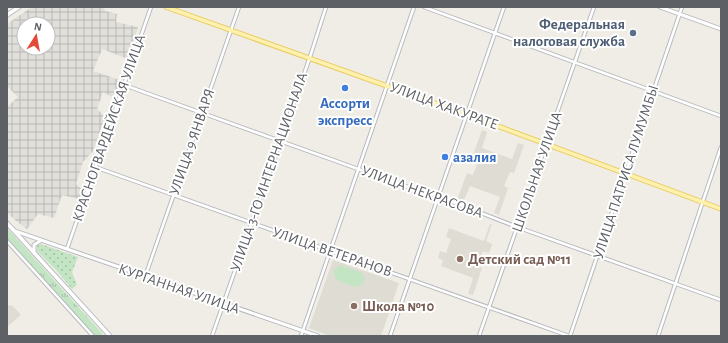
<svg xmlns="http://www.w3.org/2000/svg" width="728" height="343" font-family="'Alegreya Sans',sans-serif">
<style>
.industrial{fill:url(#industrial-grid);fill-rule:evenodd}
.education{fill:#dfdcd4}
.grass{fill:url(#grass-tufts)}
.park{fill:url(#park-dots)}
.pitch{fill:#c3e5c4}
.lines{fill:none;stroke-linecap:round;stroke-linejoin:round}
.minor-casing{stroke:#b8babf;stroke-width:4.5}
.tertiary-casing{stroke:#b8babf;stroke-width:5}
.secondary-casing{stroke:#b9bbc1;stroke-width:5.5}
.primary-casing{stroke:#ecc961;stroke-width:5.5}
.minor{stroke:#fff;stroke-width:2.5}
.tertiary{stroke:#fff;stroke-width:3}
.secondary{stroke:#fff;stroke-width:3.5}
.primary{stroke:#fcf1ad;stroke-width:3.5}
.service-dot{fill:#5c6f8a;stroke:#fff;stroke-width:1.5}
.shop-dot{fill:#3f7fe0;stroke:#fff;stroke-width:1.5}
.education-dot{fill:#8d6e63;stroke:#fff;stroke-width:1.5}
.labels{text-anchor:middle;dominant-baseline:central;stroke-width:4;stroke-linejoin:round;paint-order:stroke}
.service-label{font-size:15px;font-weight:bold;fill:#4e5e75;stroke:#fff;text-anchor:end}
.shop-label{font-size:15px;font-weight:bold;fill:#366cbe;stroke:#fff}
.street-label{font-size:15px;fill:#5d6065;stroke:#fff}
.education-label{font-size:15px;font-weight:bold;fill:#785e54;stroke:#fff;text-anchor:start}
</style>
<defs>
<pattern id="industrial-grid" width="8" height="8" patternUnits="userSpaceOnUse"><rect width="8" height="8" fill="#e1dfda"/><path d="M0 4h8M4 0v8" fill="none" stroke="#bab8b4"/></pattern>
<pattern id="grass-tufts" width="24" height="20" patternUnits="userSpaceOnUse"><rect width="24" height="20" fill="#c3e5c4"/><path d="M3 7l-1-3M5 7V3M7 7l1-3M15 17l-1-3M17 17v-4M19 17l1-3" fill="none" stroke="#a2bda3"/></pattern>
<pattern id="park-dots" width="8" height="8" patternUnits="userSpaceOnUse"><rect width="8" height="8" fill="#c3e5c4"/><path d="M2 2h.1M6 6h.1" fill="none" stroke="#a2bda3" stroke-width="1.8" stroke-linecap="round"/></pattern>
</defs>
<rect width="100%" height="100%" fill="#efede5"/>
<path class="industrial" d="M32,7h71l2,4 12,3 -1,8 22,5 -10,32 -26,-10 -9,22 27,9 -6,18 -11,-6 -6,17 8,8 -12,34 -10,11 -7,22 7,6 -4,9 -17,-4 -8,23 -16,-4 -11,15 -11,-8 -9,-9v-105l11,-10 -11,-11v-62zM24,24h24v24h-24z"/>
<g class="education">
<polygon points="482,130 487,132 482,148 512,159 518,143 524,145 514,173 510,172 504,186 508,188 499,215 494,213 500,197 470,186 463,202 457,200 467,173 473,175 478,161 472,158"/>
<polygon points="490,224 492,224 486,241 492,244 489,253 483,251 477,266 482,268 473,295 468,294 473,278 441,266 443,260 438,258 440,251 446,253 451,239 446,237 449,228 484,241"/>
<polygon points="333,260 399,283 381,336 330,336 309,328"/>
<polygon points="7,305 13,306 21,315 7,327"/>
</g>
<polygon class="grass" points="7,228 102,333 103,336 94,336 7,240"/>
<polygon class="park" points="41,244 78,257 72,272 77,285 72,289 57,271 37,251 37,246"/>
<path class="pitch" d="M341,265l21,8 3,5 -2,6 -7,3c-8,-3 -24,-5 -22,-17z"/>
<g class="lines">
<defs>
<g id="minor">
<polyline points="424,7 721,116"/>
<polyline points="124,85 411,188 440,197 517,227 721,300"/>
<polyline points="95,167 569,336"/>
<polyline points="7,241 93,336"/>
<polyline points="67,249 151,7"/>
<polyline points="145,277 239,7"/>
<polyline points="212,336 310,57 326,7"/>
<polyline points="301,336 414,7"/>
<polyline points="390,336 504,7"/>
<polyline points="479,336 594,7"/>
<polyline points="570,336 682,7"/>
<polyline points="658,336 721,147"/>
</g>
<g id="tertiary">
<polyline points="660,7 721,29"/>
<polyline points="15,231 318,336"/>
<polyline points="34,253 34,245 40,241"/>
</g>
<g id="secondary">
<polyline points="7,15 19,7"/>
<polyline points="7,223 110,336"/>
</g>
<polyline id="primary" points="166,7 468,115 721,209"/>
</defs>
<use href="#minor" class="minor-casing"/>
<use href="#tertiary" class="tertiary-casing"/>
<use href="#secondary" class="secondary-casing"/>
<use href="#primary" class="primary-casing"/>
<use href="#minor" class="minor"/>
<use href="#tertiary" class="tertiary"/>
<use href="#secondary" class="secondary"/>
<use href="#primary" class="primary"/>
</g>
<circle class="service-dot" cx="633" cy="33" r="4"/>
<g class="shop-dot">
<circle cx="345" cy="88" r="4"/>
<circle cx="445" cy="157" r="4"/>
</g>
<g class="education-dot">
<circle cx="460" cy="259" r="4"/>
<circle cx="354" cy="306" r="4"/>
</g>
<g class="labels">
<g class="service-label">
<text x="625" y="24">Федеральная<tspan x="625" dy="17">налоговая служба</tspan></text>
</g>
<g class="shop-label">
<text x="345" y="103">Ассорти<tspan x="345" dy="17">экспресс</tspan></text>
<text x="453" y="157" text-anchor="start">азалия</text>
</g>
<g class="street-label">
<text transform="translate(444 106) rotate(20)">УЛИЦА ХАКУРАТЕ</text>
<text transform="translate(109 128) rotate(-71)">КРАСНОГВАРДЕЙСКАЯ УЛИЦА</text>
<text transform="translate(192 142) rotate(-71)">УЛИЦА 9 ЯНВАРЯ</text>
<text transform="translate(269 172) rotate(-71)">УЛИЦА 3-ГО ИНТЕРНАЦИОНАЛА</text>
<text transform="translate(537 172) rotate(-71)">ШКОЛЬНАЯ УЛИЦА</text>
<text transform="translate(626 172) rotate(-72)">УЛИЦА ПАТРИСА ЛУМУМБЫ</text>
<text transform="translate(422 192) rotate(20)">УЛИЦА НЕКРАСОВА</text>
<text transform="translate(332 252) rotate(19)">УЛИЦА ВЕТЕРАНОВ</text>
<text transform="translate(179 289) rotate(19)">КУРГАННАЯ УЛИЦА</text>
</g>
<g class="education-label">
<text x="468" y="259">Детский сад №11</text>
<text x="362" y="306">Школа №10</text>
</g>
</g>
<rect width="728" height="343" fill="none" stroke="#5d6065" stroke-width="16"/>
<g transform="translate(36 36) rotate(11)"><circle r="19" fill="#ffffff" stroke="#bebfc1"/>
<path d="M0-3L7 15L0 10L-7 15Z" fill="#e34a38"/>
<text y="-6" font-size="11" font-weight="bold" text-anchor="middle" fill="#5d6065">N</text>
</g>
</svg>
